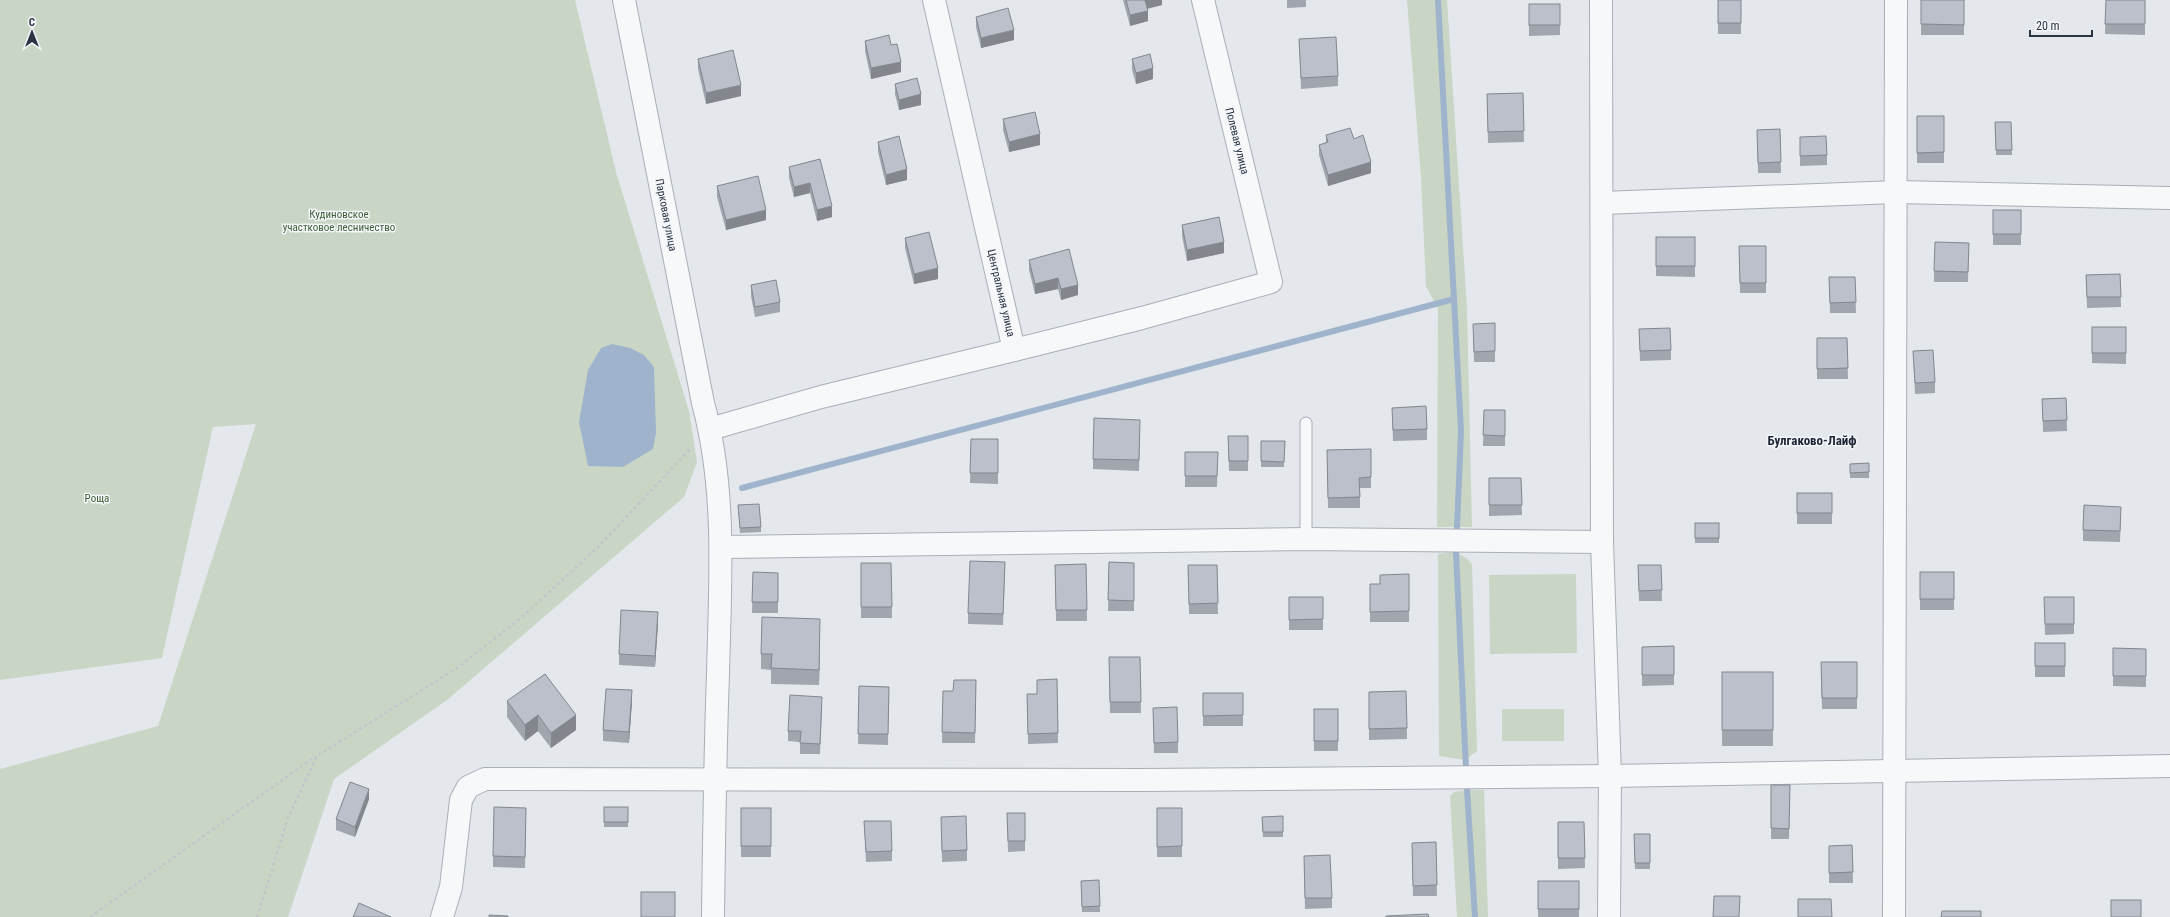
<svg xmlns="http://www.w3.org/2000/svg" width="2170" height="917" font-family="'Roboto Condensed',sans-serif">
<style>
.green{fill:#c9d6c5}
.water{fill:#9fb4cc}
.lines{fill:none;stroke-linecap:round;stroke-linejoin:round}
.stream{stroke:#9fb4cc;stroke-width:6}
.lane-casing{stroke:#a9aeb7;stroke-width:13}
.street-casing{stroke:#a9aeb7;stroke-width:24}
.path{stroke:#c2c5cb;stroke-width:2.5;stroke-dasharray:3 3;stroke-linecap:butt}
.lane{stroke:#f7f8fa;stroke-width:11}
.street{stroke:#f7f8fa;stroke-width:22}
.wall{fill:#a1a5ae}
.shaded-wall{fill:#83868d}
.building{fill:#bbc0ca;stroke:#83868d}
.labels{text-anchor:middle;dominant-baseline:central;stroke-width:3;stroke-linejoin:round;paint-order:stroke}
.street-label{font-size:11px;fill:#2b3445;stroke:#f4f6f9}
.park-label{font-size:11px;fill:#3f6138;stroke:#f4f6f9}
.quarter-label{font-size:13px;font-weight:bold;fill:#1d2536;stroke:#f4f6f9}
</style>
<rect width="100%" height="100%" fill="#e4e7ec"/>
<g class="green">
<polygon points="0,0 575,0 616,172 689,411 697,462 684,497 447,700 334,779 288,917 0,917 0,769 158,726 256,424 213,427 162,658 0,680"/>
<polygon points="1407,0 1447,0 1467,309 1472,527 1437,527 1438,309 1426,286 1421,177"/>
<polygon points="1456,552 1466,558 1472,564 1477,751 1465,760 1439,756 1438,554"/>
<polygon points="1576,574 1577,653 1490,654 1489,575"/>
<rect x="1502" y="709" width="62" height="32"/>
<polygon points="1467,790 1484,790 1488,917 1457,917 1450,796 1454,792"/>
</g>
<polygon class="water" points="612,344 630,348 644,355 654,367 656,433 653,449 623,467 588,466 579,422 588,370 601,348"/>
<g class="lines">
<g class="stream">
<polyline points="1438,0 1461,431 1456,552 1467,790 1475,917"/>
<polyline points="742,488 1454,299"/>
</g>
<defs>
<polyline id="lane" points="1306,423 1306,539"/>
<g id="street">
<path d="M624,0l79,403c24,88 17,181 15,271 -3,81 -4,162 -5,243"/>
<polyline points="1601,0 1602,542 1610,776 1609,917"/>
<polyline points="1602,203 1897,192 2170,198"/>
<polyline points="1014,350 1142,318 1271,282 1203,0"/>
<polyline points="710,429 821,397 1014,350 934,0"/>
<polyline points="722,547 1306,539 1602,542"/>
<polyline points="442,917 451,887 461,800 468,787 485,779 1141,780 1610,776 2170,766"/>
<polyline points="1894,917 1896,0"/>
</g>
</defs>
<use href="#lane" class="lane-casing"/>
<use href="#street" class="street-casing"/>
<g class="path">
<polyline points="90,917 316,756"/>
<polyline points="257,917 288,818 317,756 457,668 522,617 600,545 691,448"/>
</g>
<use href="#lane" class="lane"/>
<use href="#street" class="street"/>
</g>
<g class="wall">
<polygon points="1123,0 1162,0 1162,5 1147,9 1148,21 1130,26"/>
<polygon points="1287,0 1306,0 1306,7 1287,8"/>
<rect x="1718" y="0" width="23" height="34"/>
<rect x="1921" y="0" width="43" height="35"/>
<polygon points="2106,0 2145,0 2145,35 2105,34"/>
<polygon points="1529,4 1560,4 1560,35 1529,36"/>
<polygon points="976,17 1014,40 981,48 976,27"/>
<polygon points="1299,39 1338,76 1338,86 1301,89"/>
<polygon points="865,41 901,72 871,79 865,51"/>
<polygon points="698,59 741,96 706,104 698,69"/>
<polygon points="1132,59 1153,79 1136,84 1132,70"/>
<polygon points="895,84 921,105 899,110 895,94"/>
<polygon points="1523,93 1524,142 1488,143 1487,94"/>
<rect x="1917" y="116" width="27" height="47"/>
<polygon points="1003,119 1040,145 1009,152 1003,130"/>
<polygon points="1995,122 2011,122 2012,155 1996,155"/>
<polygon points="1780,129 1781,173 1758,173 1757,130"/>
<polygon points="1326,135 1354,139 1371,173 1328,186 1319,155 1319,145 1326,143"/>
<polygon points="1800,137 1827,155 1827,165 1800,166"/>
<polygon points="878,142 907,180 886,185 878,152"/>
<polygon points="820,159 832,217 817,221 810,193 794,197 789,178 789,167"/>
<polygon points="717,186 766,220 726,230 717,197"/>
<rect x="1993" y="210" width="28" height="35"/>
<polygon points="1182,225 1224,253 1187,261 1182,236"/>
<polygon points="1656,237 1695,237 1695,277 1656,276"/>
<polygon points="905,238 938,279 914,284 905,248"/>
<polygon points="1969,243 1968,282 1934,282 1934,271"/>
<polygon points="1739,246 1766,246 1766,293 1740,293"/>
<polygon points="1029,260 1078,285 1078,295 1061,300 1058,289 1035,294 1029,270"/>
<polygon points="2120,274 2121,307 2087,308 2086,275"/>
<polygon points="1829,277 1855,277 1856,313 1830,313"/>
<polygon points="751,285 780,302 780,312 755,317 751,296"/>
<polygon points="1495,323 1495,362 1474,362 1473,324"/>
<polygon points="2092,327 2126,327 2126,364 2092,363"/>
<polygon points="1639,329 1671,350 1671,360 1640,361"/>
<polygon points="1817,338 1847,338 1848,379 1817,379"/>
<polygon points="1913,351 1935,382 1935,393 1915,394"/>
<polygon points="2066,398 2067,431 2043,432 2042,399"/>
<polygon points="1392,408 1427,429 1427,440 1393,441"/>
<polygon points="1484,410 1505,410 1505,446 1483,446"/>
<polygon points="1140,430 1139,471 1093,469 1093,459"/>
<polygon points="1228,436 1248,436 1248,471 1229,471"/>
<polygon points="971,439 998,439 998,484 970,483"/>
<polygon points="1261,441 1285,441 1284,467 1261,467"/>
<polygon points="1185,452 1218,452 1217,487 1185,487"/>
<polygon points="1327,461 1371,477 1371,488 1360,488 1360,508 1328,508"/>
<polygon points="1869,463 1869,478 1850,478 1850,464"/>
<polygon points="1489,478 1521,478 1522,515 1489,516"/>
<rect x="1797" y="493" width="35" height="31"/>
<polygon points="738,505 761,527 761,532 740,533"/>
<polygon points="2121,517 2120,542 2083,541 2083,530"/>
<rect x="1695" y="523" width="24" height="20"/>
<polygon points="1109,562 1134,563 1134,611 1108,611"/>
<polygon points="861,563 891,563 892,618 861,618"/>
<polygon points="1086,564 1087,621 1056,621 1055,565"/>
<polygon points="1188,565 1217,565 1218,614 1189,614"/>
<polygon points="1638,565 1661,565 1662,601 1639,601"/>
<polygon points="753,572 778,583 778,613 752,613"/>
<polygon points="1005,572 1003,625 968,624 968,613"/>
<rect x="1920" y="572" width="34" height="38"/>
<polygon points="1409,574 1409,622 1370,622 1370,584 1380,584"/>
<rect x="1289" y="597" width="34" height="33"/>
<polygon points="2044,597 2074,597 2074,634 2045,635"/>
<polygon points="658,623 655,667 619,665 619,654"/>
<polygon points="820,635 819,685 771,684 771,670 761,669 761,654"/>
<rect x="2035" y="643" width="30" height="34"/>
<polygon points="1674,646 1674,685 1642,686 1642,647"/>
<polygon points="2113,648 2146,649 2146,687 2113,686"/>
<polygon points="1109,657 1140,657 1141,713 1110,713"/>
<polygon points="1821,662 1857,662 1857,709 1822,709"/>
<rect x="1722" y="672" width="51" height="74"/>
<polygon points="1057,679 1058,743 1028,744 1027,694 1037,694"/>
<polygon points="976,680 975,743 942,743 943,691 953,691"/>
<polygon points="859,686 889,687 888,745 858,744"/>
<polygon points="1406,691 1407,739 1369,740 1369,692"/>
<rect x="1203" y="693" width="40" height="33"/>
<polygon points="507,701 576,730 551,748 538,731 525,741 507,717"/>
<polygon points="632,701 629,743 603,741 603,730"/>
<polygon points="822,707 820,754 800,754 800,742 788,741 788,731"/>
<polygon points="1153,708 1178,742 1178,753 1154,753"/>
<rect x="1314" y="709" width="24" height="42"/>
<polygon points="1771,785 1790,785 1789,839 1771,839"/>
<polygon points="369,799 355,837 336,830 336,819"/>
<rect x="604" y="807" width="24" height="20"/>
<rect x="741" y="808" width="30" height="49"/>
<rect x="1157" y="808" width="25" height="49"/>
<polygon points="1007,813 1025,813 1025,851 1008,852"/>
<polygon points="1283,816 1283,837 1263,837 1262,817"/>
<polygon points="941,817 967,850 967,861 942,862"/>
<polygon points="526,818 525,868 493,867 493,856"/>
<polygon points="864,821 892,851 892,861 866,862"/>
<polygon points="1558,822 1584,822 1585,868 1558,869"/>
<polygon points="1634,834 1650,834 1650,869 1635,869"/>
<polygon points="1436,842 1437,896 1413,896 1412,843"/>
<polygon points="1852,845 1853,883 1829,883 1829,846"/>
<polygon points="1304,856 1332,898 1332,908 1305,909"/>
<polygon points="1099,880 1100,912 1082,912 1081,881"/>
<rect x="1538" y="881" width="41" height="36"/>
</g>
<g class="shaded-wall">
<polygon points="1145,0 1162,0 1162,5 1145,9"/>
<polygon points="1148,11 1148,21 1130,26 1130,15"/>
<polygon points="1014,30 1014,40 981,48 981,38"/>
<polygon points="901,62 901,72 871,79 871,68"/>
<polygon points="1153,68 1153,79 1136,84 1136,73"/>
<polygon points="741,85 741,96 706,104 706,93"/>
<polygon points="921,94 921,105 899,110 899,100"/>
<polygon points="1040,134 1040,145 1009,152 1009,142"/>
<polygon points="1371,162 1371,173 1328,186 1328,175"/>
<polygon points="907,169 907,180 886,185 886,175"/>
<polygon points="810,183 810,193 794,197 794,187"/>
<polygon points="832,206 832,217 817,221 817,210"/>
<polygon points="766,210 766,220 726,230 726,220"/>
<polygon points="1224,242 1224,253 1187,261 1187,250"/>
<polygon points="938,268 938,279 914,284 914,274"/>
<polygon points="1058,278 1058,289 1035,294 1035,284"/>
<polygon points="1078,285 1078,295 1061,300 1061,289"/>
<polygon points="658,612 658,623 655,667 655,656"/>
<polygon points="820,619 820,635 819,685 819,670"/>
<polygon points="632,690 632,701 629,743 629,732"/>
<polygon points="538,715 538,731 525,741 525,725"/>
<polygon points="576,715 576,730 551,748 551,733"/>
<polygon points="369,789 369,799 355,837 355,827"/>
</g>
<g class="building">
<polygon points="1126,0 1145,0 1148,11 1130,15"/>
<rect x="1718" y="0" width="23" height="23"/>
<polygon points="1921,0 1964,0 1964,25 1921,24"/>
<polygon points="2106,0 2145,0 2145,24 2105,24"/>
<rect x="1529" y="4" width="31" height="21"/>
<polygon points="1008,8 1014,30 981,38 976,17"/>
<polygon points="889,35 891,45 897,44 901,62 871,68 865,41"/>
<polygon points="1336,37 1338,76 1301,78 1299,39"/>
<polygon points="733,50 741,85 706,93 698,59"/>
<polygon points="1150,54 1153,68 1136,73 1132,59"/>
<polygon points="917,78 921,94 899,100 895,84"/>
<polygon points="1523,93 1524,131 1488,132 1487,94"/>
<polygon points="1035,112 1040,134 1009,142 1003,119"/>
<polygon points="1917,116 1944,116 1944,152 1917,153"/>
<polygon points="1995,122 2011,122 2012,150 1996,150"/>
<polygon points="1350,128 1354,139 1363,135 1371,162 1328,175 1319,145 1328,142 1326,135"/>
<polygon points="1780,129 1781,162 1758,163 1757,130"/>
<polygon points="899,136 907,169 886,175 878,142"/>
<polygon points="1826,136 1827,155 1800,156 1800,137"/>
<polygon points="820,159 832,206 817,210 810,183 794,187 789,167"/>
<polygon points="758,176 766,210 726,220 717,186"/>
<rect x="1993" y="210" width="28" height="24"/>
<polygon points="1219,217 1224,242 1187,250 1182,225"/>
<polygon points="929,232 938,268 914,274 905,238"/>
<rect x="1656" y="237" width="39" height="29"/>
<polygon points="1935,242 1969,243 1968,272 1934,271"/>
<polygon points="1739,246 1766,246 1766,283 1740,283"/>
<polygon points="1069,249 1078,285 1061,289 1058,278 1035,284 1029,260"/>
<polygon points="2120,274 2121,297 2087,297 2086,275"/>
<polygon points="1829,277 1855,277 1856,302 1830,303"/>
<polygon points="776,280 780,302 755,307 751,285"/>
<polygon points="1495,323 1495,351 1474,352 1473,324"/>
<rect x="2092" y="327" width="34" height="26"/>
<polygon points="1670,328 1671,350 1640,351 1639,329"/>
<polygon points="1817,338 1847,338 1848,368 1817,369"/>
<polygon points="1933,350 1935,382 1915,383 1913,351"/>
<polygon points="2066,398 2067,420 2043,421 2042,399"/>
<polygon points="1426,406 1427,429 1393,430 1392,408"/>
<polygon points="1484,410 1505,410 1505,436 1483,435"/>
<polygon points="1094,418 1140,420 1139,460 1093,459"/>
<polygon points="1228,436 1248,436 1248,461 1229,461"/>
<polygon points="971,439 998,439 998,473 970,473"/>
<polygon points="1261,441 1285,441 1284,462 1261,461"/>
<polygon points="1371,449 1371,477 1359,478 1360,497 1328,498 1327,450"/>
<polygon points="1185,452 1218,452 1217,476 1185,476"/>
<polygon points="1869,463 1869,472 1850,473 1850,464"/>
<polygon points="1489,478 1521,478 1522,505 1489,505"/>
<rect x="1797" y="493" width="35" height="20"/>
<polygon points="759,504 761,527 740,528 738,505"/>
<polygon points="2084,505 2121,507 2120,531 2083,530"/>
<rect x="1695" y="523" width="24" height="15"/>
<polygon points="970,561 1005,562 1003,614 968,613"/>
<polygon points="1109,562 1134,563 1134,601 1108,600"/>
<polygon points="861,563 891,563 892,607 861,607"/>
<polygon points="1086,564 1087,610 1056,610 1055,565"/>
<polygon points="1188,565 1217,565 1218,603 1189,604"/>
<polygon points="1638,565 1661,565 1662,590 1639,591"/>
<polygon points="753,572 778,573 778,602 752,602"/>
<rect x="1920" y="572" width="34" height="27"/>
<polygon points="1409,574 1409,611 1370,612 1370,584 1380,584 1380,575"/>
<polygon points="1289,597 1323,597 1323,619 1289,620"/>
<polygon points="2044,597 2074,597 2074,624 2045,624"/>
<polygon points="621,610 658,612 655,656 619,654"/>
<polygon points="762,617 820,619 819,670 771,668 772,654 761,654"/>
<rect x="2035" y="643" width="30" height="23"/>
<polygon points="1674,646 1674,675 1642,675 1642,647"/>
<polygon points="2113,648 2146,649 2146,676 2113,676"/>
<polygon points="1109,657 1140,657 1141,702 1110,702"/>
<polygon points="1821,662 1857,662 1857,698 1822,698"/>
<rect x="1722" y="672" width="51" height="58"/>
<polygon points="545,674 576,715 551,733 538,715 525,725 507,701"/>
<polygon points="1057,679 1058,733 1028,734 1027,694 1037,694 1037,680"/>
<polygon points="954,680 976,680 975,733 942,732 943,691 953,691"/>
<polygon points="859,686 889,687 888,734 858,734"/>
<polygon points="606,689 632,690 629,732 603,730"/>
<polygon points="1406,691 1407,728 1369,729 1369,692"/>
<polygon points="1203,693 1243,693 1243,715 1203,716"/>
<polygon points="790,695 822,697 820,744 800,743 801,731 788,731"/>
<polygon points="1177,707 1178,742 1154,743 1153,708"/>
<rect x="1314" y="709" width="24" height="32"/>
<polygon points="350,782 369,789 355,827 336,819"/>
<polygon points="1771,785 1790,785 1789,829 1771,828"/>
<polygon points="494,807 526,808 525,857 493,856"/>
<rect x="604" y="807" width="24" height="15"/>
<rect x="741" y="808" width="30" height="38"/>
<polygon points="1157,808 1182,808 1182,846 1157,847"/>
<polygon points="1007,813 1025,813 1025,841 1008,841"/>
<polygon points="966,816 967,850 942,851 941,817"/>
<polygon points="1283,816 1283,832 1263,832 1262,817"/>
<polygon points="864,821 891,821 892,851 866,852"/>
<polygon points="1558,822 1584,822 1585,858 1558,858"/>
<polygon points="1634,834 1650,834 1650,863 1635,863"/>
<polygon points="1436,842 1437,885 1413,886 1412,843"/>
<polygon points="1852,845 1853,872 1829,873 1829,846"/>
<polygon points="1330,855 1332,898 1305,898 1304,856"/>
<polygon points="1099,880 1100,906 1082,907 1081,881"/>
<rect x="1538" y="881" width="41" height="28"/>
<rect x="641" y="892" width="34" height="25"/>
<polygon points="1714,896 1740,896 1739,917 1713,917"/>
<polygon points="1798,899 1831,899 1832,917 1798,917"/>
<rect x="2111" y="900" width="30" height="17"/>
<polygon points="359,903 391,917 353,917"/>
<polygon points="1942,911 1981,911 1981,917 1941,917"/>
<polygon points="1428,914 1429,917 1386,917 1386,916"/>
<polygon points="489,915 508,916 508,917 489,917"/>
</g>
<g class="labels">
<g class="street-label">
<text transform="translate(1237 141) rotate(76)">Полевая улица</text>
<text transform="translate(666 215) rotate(79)">Парковая улица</text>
<text transform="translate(1001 293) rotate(77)">Центральная улица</text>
</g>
<g class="park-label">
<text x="339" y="214">Кудиновское<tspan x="339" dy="13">участковое лесничество</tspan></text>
<text x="97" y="498">Роща</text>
</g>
<g class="quarter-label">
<text x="1812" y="440">Булгаково-Лайф</text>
</g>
</g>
<g transform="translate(32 32)" stroke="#f4f6f9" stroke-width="3" paint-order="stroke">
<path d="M0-3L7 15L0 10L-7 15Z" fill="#2b3445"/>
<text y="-6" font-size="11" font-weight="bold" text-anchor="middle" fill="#2b3445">С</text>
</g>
<path d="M2030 30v6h62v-6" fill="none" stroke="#2b3445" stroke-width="2"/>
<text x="2036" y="30" font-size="12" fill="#2b3445" stroke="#f4f6f9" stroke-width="3" paint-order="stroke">20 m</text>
</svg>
